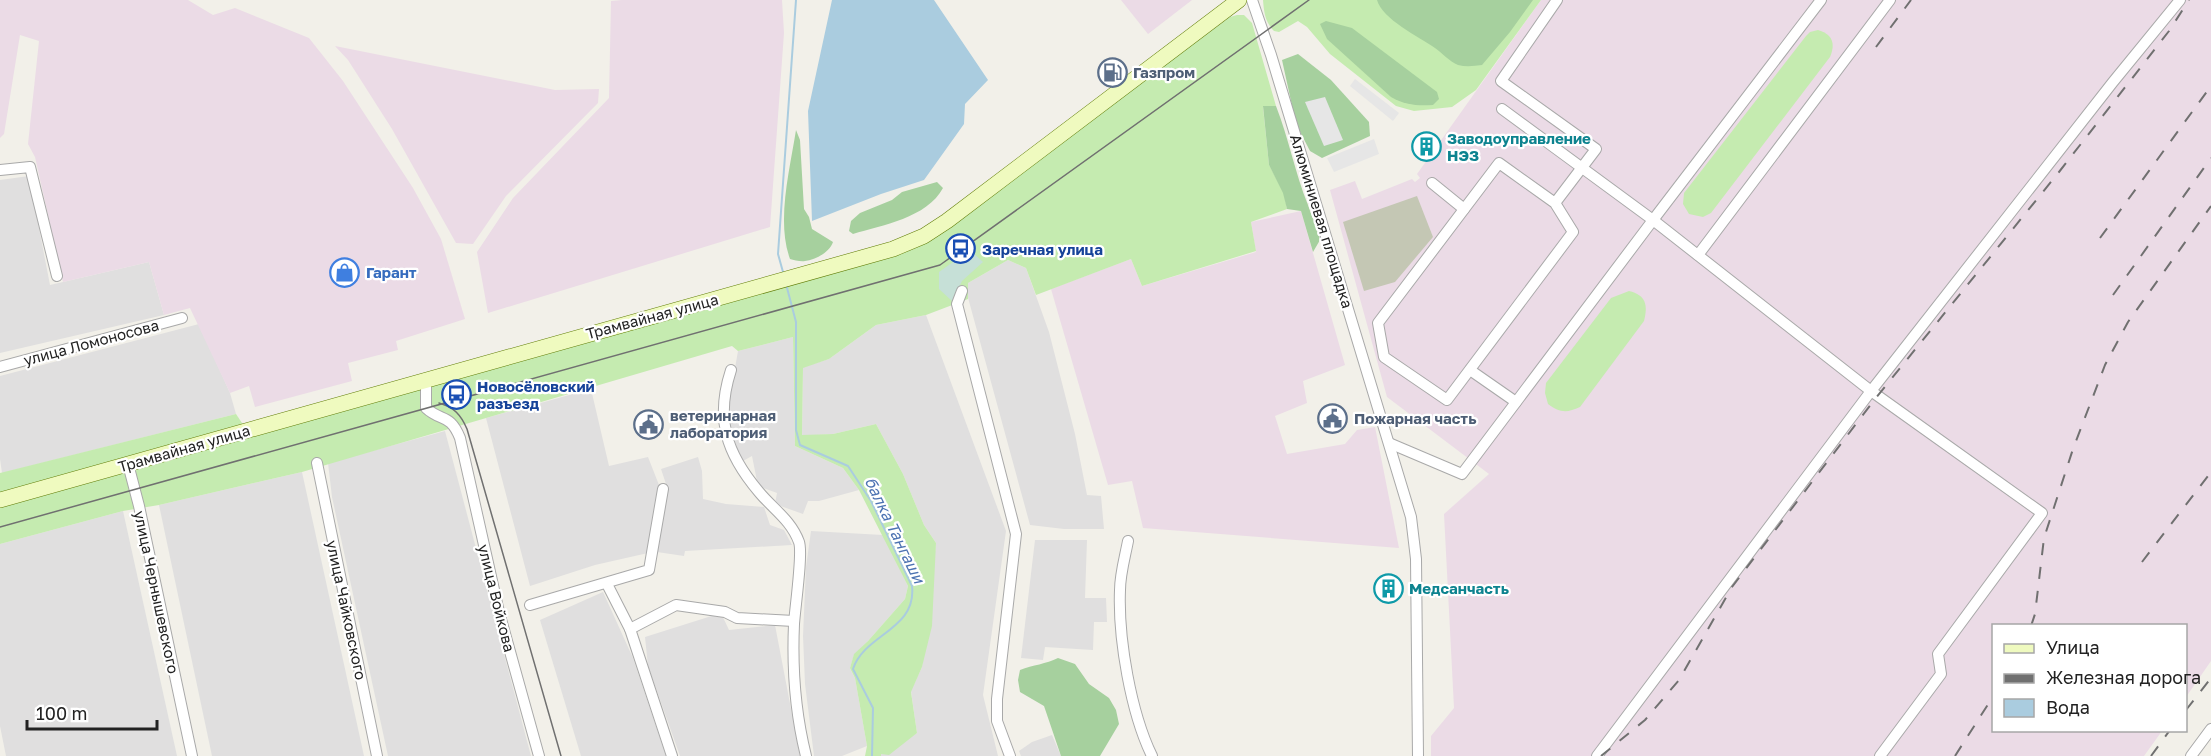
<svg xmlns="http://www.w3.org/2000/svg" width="2211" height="756" font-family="'Golos Text',sans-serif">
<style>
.residential{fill:#e0dfdf}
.industrial{fill:#ebdbe6}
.construction{fill:#c4c7b4}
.grass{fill:#c5ebb0}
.forest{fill:#a6d09e}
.wetland{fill:#c6e0d7}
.parking{fill:#e6e6e6}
.water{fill:#aaccdf}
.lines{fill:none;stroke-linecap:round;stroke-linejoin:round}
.stream{stroke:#aaccdf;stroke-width:2}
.minor-casing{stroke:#a9a9a9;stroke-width:12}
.secondary-casing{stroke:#607c06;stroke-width:16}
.minor{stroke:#fff;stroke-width:10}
.secondary{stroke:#effabf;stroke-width:15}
.tram{stroke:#707070;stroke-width:1.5}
.rail{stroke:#707070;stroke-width:2;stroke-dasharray:12 12;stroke-linecap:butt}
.labels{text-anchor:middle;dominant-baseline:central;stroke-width:4.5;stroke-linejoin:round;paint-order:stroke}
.service-label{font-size:15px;font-weight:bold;fill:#4e5e75;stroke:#fff;text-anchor:start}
.culture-label{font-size:15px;font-weight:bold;fill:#0d838f;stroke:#fff;text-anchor:start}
.street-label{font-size:15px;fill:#222;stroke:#fff}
.transit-label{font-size:15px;font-weight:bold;fill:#164399;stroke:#fff;text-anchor:start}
.shop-label{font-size:15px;font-weight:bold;fill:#366cbe;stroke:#fff;text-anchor:start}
.water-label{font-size:16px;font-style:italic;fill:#4d73b2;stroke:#fff}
</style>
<rect width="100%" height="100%" fill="#f2f0e9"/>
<g class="residential">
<polygon points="29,176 50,285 149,262 164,315 0,353 0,180"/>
<polygon points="1008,260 1026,268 1049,332 1075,434 1087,495 1101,496 1104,529 1064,529 1030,525 967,294 968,283"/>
<polygon points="926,315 1006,531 983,695 998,756 881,756 881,754 917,733 911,691 922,667 936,543 924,525 903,474 876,424 833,434 802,436 803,367 829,359 876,325"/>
<polygon points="199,324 230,393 236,414 2,473 0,459 0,376"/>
<polygon points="793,337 795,446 843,468 859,490 819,501 808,501 803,514 775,504 777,493 758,486 752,456 743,461 735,449 727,413 738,351"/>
<polygon points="591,389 609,466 648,457 659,485 648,553 595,565 530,586 486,418"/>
<polygon points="445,431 531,756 388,756 332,497 328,463"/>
<polygon points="698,457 702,471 703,499 726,504 764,507 770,525 784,530 792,545 685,551 684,556 657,552 668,490 661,469"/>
<polygon points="302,472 364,756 212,756 159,505"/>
<polygon points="123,511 177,756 6,756 0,726 0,544"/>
<polygon points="811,531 883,535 908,586 905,599 868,641 854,655 850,668 855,678 867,746 842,756 814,756 805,684 803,636 806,567"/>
<polygon points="1035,540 1087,540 1085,598 1106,598 1107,622 1094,622 1093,650 1045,647 1043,660 1021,658"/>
<polygon points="603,592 633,658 666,756 581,756 540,620"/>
<polygon points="721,613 729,630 775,625 800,756 680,756 648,666 645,637"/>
<polygon points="1052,735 1061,756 1021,756 1019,751 1032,742"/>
</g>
<g class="industrial">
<polygon points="0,0 188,0 213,15 235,8 309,38 343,81 413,188 441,239 465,319 396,341 398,350 348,363 352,381 255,407 249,386 230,393 190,308 164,315 149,262 63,282 35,157 28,144 39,41 20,35 4,134 0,138"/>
<polygon points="622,0 782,0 784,33 770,227 488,313 477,252 513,198 609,98 611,1"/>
<polygon points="1121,0 1192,0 1148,34"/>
<polygon points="1541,0 2211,0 2211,661 2186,697 2186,626 1994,626 1994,730 2162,731 2144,756 1431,756 1431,736 1454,708 1444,514 1489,474 1387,397 1330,190 1355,181 1362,199 1412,179 1415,182 1420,178 1417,174"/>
<polygon points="335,46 555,90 599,89 598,103 506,196 473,244 456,243 392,129 348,60"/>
<polygon points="1301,211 1345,365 1303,381 1307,403 1275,416 1287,454 1345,444 1357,430 1375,427 1399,548 1143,528 1132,481 1108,485 1051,289 1131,259 1142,286 1256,252 1251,222"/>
</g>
<polygon class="construction" points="1417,196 1433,237 1395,282 1364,291 1343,222"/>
<g class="grass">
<path d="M1263,0h278l-65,90 -24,17 -38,4 -18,-5 -66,-52 -23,-27 -9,-6 -19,11 -5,-1c-9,-9 -10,-19 -11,-31z"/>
<polygon points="1237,15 1244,15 1252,23 1276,106 1263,107 1269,165 1284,193 1287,209 1251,222 1256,251 1142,286 1131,259 1036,295 1026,268 1008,260 968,283 968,299 926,315 876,325 829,359 803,368 802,435 833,434 876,424 903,474 924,525 936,543 932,626 922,667 911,692 917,733 889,755 881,754 881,756 865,756 867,746 855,678 850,668 854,654 868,641 905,599 908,586 859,490 843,468 795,446 793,337 738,351 732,346 302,472 159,505 123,511 0,544 0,505 904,250 1042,156 1230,17"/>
<path d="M1818,30c14,4 18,13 12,27l-119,156 -8,4 -14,-3 -6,-10 1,-11 122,-157 4,-4z"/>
<path d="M1629,291c17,4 19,14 15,30l-64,86c-13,6 -20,6 -32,-3l-3,-11 1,-10 65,-85z"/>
<polygon points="236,414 244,426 0,495 0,473"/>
</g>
<g class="forest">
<path d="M1377,0h156l-23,32 -28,33c-8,1 -16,2 -24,0 -8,-3 -16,-12 -23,-17 -16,-11 -53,-29 -58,-48z"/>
<path d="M1326,21l26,7 85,64 2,7 -6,6c-16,1 -28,0 -42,-8l-64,-58 -7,-15z"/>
<polygon points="1298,54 1331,80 1369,122 1370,136 1322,158 1310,151 1296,124 1282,60"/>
<path d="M1263,106h13c13,33 19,67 32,99 4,12 9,22 12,35l-7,12 -12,-41 -14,-2 -4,-16 -14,-28z"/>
<path d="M796,130l4,10 4,69 5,8 3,12 21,13c-3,10 -18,18 -28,19 -4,1 -11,-1 -15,-2 -14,-38 0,-90 6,-129z"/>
<path d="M937,182l6,6c-16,30 -61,37 -90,46l-4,-3 2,-10 9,-8 32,-13 10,-8z"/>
<path d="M1058,658l17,6 14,20 20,14 7,12 3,14 -19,32h-39l-17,-50 -24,-14 -2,-12 2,-10c13,-5 26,-6 38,-12z"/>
</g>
<polygon class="wetland" points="970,250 983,262 962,281 952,301 939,289 939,272"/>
<g class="parking">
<polygon points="1355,79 1399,113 1393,121 1350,86"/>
<polygon points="1325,97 1343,140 1324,146 1305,102"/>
<polygon points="1374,139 1379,154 1334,172 1327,158"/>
</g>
<polygon class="water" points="832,0 934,0 988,80 965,104 964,124 924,180 881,194 812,221 808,111"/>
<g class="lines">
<g class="stream">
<polyline points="783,272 778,254 796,0"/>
<path d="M786,284l10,38v108l4,15 48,21 23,35 41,85c5,44 -48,48 -59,83l20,39 -1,48"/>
</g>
<defs>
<g id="minor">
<polyline points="1252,0 1271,55 1411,517 1416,559 1418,756"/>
<polyline points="1502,109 1653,220 1821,0"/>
<polyline points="0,170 30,167 57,276"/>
<polyline points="1432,183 1464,209"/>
<polyline points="1555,203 1573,232 1447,400 1384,357 1378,323 1499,163 1555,203 1596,149 1501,81 1557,0"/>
<polyline points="1698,255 1890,0"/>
<polyline points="962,291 957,304 1016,534 997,699 997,721 1010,756"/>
<polyline points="0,367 182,318"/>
<path d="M731,370c-16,49 -5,83 28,122 14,17 32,28 40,50 4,11 -4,66 -5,82 -2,45 1,88 12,132"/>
<polyline points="1470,370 1516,402"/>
<path d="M426,379v29c15,14 24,5 34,30l39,174 40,144"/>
<polyline points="1389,443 1462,474 1653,220 1871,391 1597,756"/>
<polyline points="317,463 377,756"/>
<polyline points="128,464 139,506 192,756"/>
<path d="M1128,541c-3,16 -8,33 -8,49 -2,49 11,123 32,166"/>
<polyline points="607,584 630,629 672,756"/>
<polyline points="530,605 649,570 663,489"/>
<polyline points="630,629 676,605 725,612 737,618 794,621"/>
<polyline points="1880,756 1941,674 1938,654 2042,513 1871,391 2113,82 2180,0"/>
<polyline points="2191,756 2211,729"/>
</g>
<polyline id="secondary" points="0,500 893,249 924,236 947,221 1239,0"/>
</defs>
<use href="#minor" class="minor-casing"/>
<use href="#secondary" class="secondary-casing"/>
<use href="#minor" class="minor"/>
<use href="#secondary" class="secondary"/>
<g class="tram">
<path d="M439,403c15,4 22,12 28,26l94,327"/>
<polyline points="0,527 940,265 1309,0"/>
</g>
<g class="rail">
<polyline points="1876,47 1911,0"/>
<polyline points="2100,238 2211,86"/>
<polyline points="2113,295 2211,158"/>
<polyline points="2142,562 2211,472"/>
<polyline points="2031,626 2035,614 2044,538 2073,449 2105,365 2128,322 2211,206"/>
<polyline points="2186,710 2211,678"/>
<polyline points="1601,756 1645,720 1679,680 1732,587 1875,399 2059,172 2169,31 2189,0"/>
<polyline points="1955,756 1994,695"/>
<polyline points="2151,756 2170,730"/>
</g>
</g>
<defs>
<symbol id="fuel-ring" viewBox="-11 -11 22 22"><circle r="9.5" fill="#fff" stroke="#5c6f8a" stroke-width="1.5"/><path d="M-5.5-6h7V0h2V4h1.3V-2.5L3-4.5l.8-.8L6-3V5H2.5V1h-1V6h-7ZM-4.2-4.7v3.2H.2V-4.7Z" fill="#5c6f8a"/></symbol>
<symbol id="building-ring" viewBox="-11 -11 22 22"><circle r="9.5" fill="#fff" stroke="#0f9aa8" stroke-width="1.5"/><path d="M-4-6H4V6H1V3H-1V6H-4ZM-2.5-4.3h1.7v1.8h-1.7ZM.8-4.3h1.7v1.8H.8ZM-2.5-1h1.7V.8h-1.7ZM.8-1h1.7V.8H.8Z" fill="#0f9aa8"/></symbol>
<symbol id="bus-ring" viewBox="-11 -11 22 22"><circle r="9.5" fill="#fff" stroke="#1a4fb4" stroke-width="1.5"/><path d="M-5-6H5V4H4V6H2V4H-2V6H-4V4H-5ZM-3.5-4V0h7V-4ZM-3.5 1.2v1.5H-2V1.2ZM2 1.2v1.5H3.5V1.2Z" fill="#1a4fb4"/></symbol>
<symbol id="shop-ring" viewBox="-11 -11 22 22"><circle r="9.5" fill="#fff" stroke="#3f7fe0" stroke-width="1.5"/><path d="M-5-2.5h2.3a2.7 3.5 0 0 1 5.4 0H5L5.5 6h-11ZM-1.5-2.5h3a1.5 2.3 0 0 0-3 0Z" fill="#3f7fe0"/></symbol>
<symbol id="civic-ring" viewBox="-11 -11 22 22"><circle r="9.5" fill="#fff" stroke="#5c6f8a" stroke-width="1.5"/><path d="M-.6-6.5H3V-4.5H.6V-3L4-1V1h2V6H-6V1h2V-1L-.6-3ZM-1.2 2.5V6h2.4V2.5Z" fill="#5c6f8a"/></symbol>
</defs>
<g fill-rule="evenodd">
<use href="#fuel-ring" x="1096" y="56" width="33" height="33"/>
<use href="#building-ring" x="1410" y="130" width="33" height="33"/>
<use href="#bus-ring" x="944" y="232" width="33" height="33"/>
<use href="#shop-ring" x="328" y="256" width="33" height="33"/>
<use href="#bus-ring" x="440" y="378" width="33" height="33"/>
<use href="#civic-ring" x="1316" y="402" width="33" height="33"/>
<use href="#civic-ring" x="632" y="408" width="33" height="33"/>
<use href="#building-ring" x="1372" y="572" width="33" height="33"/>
</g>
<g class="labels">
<g class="service-label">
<text x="1133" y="72">Газпром</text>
<text x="670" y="415">ветеринарная<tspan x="670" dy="17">лаборатория</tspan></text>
<text x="1354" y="418">Пожарная часть</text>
</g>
<g class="culture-label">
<text x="1447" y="138">Заводоуправление<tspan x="1447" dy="17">НЭЗ</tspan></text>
<text x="1409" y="588">Медсанчасть</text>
</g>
<g class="street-label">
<text transform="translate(1322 221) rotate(73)">Алюминиевая площадка</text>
<text transform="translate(652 316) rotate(-15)">Трамвайная улица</text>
<text transform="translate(91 342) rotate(-15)">улица Ломоносова</text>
<text transform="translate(184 448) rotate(-16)">Трамвайная улица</text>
<text transform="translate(157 592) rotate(78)">улица Чернышевского</text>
<text transform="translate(497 598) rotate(76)">улица Войкова</text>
<text transform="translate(347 610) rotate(78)">улица Чайковского</text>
</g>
<g class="transit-label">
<text x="982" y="249">Заречная улица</text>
<text x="477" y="386">Новосёловский<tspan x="477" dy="17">разъезд</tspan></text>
</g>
<g class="shop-label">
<text x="366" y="272">Гарант</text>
</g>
<g class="water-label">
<text transform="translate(895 530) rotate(64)">балка Тангаши</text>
</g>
</g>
<rect x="1992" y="624" width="195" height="108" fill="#ffffff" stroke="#a7a7a7" stroke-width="1.5"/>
<rect x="2004" y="644" width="30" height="9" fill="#effabf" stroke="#a7a7a7" stroke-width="1.5"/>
<text x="2046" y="654" font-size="18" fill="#222222">Улица</text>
<rect x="2004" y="674" width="30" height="9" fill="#707070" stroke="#a7a7a7" stroke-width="1.5"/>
<text x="2046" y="684" font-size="18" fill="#222222">Железная дорога</text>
<rect x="2004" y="699" width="30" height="18" fill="#aaccdf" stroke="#a7a7a7" stroke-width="1.5"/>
<text x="2046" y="714" font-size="18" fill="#222222">Вода</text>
<path d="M27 720v9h130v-9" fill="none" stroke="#222222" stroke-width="3"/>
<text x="36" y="720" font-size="18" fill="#222222" stroke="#ffffff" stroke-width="4.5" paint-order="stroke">100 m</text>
</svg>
